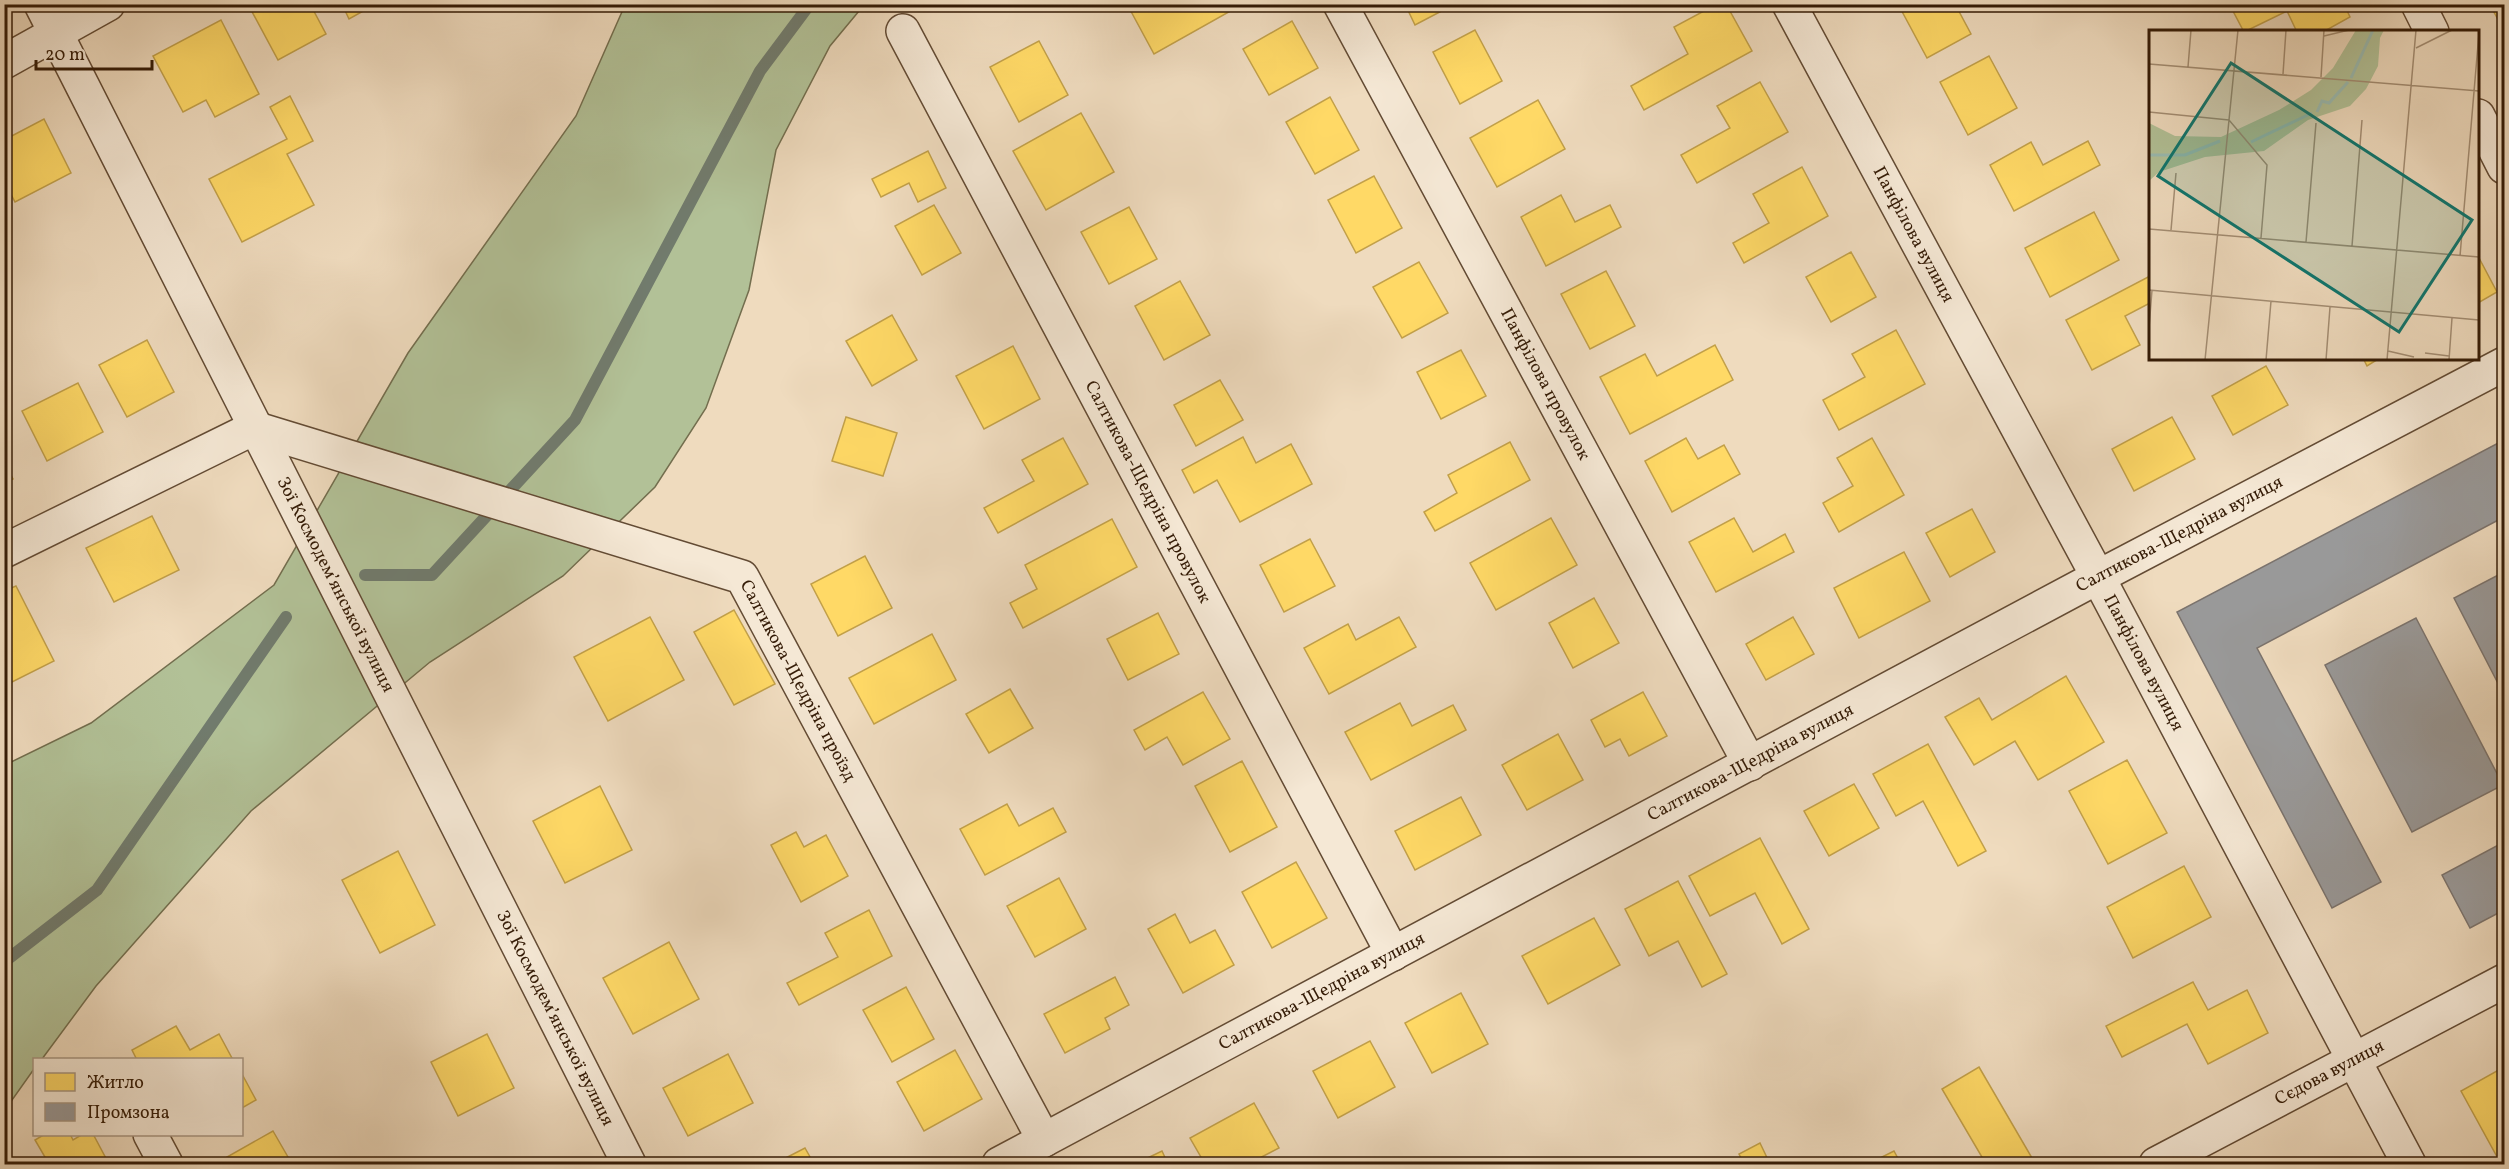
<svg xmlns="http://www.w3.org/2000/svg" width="2509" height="1169" font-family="Vollkorn,serif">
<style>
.green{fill:#b2c197;stroke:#736e4e;stroke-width:1.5}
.homes{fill:#ffd966;stroke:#c2a049;stroke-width:1.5}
.industry{fill:#999;stroke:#7b736d;stroke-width:1.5}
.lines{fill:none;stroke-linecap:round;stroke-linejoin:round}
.stream{stroke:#717b6d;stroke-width:12}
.minor-casing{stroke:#634b34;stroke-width:36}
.minor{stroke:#f5e8d5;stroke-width:33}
.labels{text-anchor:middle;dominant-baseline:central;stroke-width:6;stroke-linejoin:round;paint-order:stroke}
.street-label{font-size:18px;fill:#341b06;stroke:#f5e8d5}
.inset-river{fill:none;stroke:#9abbb1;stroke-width:3}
.inset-road{fill:none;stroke:#a48e74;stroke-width:1.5}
.view{fill:#0f766e;fill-opacity:0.15;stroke:#0f766e;stroke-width:3}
.inset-edge{fill:none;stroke:#341b06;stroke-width:3}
</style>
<rect width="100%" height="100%" fill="#efdbbe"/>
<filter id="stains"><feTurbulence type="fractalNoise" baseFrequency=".00333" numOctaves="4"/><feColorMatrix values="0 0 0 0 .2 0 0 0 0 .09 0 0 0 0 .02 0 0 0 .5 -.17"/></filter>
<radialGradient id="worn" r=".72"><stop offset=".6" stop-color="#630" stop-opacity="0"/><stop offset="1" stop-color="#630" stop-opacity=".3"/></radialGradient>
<polygon class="green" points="625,5 864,5 830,46 776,150 749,290 706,408 655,487 563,576 430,662 251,811 96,986 42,1059 34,1060 34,1069 5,1110 5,765 91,723 274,585 408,353 576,116"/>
<g class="homes">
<polygon points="257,4 310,4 326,34 278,60 250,8"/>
<polygon points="342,4 376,4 349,19"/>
<polygon points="1127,4 1243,4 1154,54"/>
<polygon points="1405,4 1455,4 1415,25"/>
<polygon points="1717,4 1726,4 1752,51 1644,110 1631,86 1688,54 1674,27"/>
<polygon points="1898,4 1955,4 1971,34 1927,58"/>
<polygon points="2246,4 2344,4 2350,17 2323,32 2297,32 2287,11 2244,32 2233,11"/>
<polygon points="2495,4 2504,4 2504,30 2491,7"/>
<polygon points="221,20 259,94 215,117 206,100 183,112 153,56"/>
<polygon points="1292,21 1318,68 1269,95 1243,49"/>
<polygon points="1475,30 1502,81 1460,104 1433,52"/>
<polygon points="1039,41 1068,95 1019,122 990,67"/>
<polygon points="1989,56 2017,108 1968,135 1940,82"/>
<polygon points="1760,82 1788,132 1697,183 1681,155 1730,128 1717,106"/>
<polygon points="290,96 313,141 287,154 314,205 242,242 209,179 287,139 270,107"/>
<polygon points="1330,97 1359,150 1315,174 1286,122"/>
<polygon points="1538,100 1565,149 1497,187 1470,138"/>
<polygon points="1081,113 1114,172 1046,210 1013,151"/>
<polygon points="44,119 71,173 15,202 4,181 4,140"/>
<polygon points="2088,141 2100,165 2014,211 1990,165 2031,142 2043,165"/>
<polygon points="928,151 946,188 918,202 909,183 881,197 872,179"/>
<polygon points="1802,167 1828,216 1744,263 1733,243 1769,223 1753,194"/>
<polygon points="1374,176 1402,228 1356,253 1328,200"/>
<polygon points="1561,195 1575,222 1610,205 1621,227 1546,266 1521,217"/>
<polygon points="934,205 961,253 922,275 895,226"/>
<polygon points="1129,207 1157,259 1109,284 1081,232"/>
<polygon points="2094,212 2119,260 2050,297 2025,248"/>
<polygon points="1851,252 1876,297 1831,322 1806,277"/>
<polygon points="2478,256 2497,292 2478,303"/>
<polygon points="1419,262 1448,313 1402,338 1373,287"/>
<polygon points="1606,271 1635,326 1590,349 1561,294"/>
<polygon points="2150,276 2150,303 2125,316 2140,345 2092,370 2066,320"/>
<polygon points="1180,281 1210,335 1164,360 1135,306"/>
<polygon points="892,315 917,360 872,386 846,341"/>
<polygon points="1896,330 1925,384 1839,430 1823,400 1865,377 1852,354"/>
<polygon points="147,340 174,392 127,417 99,365"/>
<polygon points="1715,345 1733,380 1630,434 1600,377 1645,354 1657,376"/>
<polygon points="1013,346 1040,399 984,429 956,376"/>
<polygon points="1461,350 1486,396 1441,419 1417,372"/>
<polygon points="2363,358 2380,358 2367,366"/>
<polygon points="2266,366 2288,405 2233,435 2212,396"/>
<polygon points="1220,380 1243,420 1196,446 1174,405"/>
<polygon points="78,383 103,432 47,461 22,411"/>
<polygon points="846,417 897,433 883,476 832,461"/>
<polygon points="2172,417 2195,459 2134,491 2112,449"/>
<polygon points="1243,437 1256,463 1291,444 1312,484 1240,522 1217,480 1194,493 1182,470"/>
<polygon points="1063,438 1088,484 998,533 984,508 1034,481 1022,460"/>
<polygon points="1686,438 1698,459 1724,445 1740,474 1672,512 1645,461"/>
<polygon points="1872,438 1904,495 1839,532 1823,503 1853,486 1837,458"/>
<polygon points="1510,442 1530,480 1435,531 1424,512 1457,493 1448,475"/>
<polygon points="4,462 13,479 4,484"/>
<polygon points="1972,509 1995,552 1950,577 1926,533"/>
<polygon points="152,516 179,570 114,602 86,548"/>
<polygon points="1551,518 1577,565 1496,610 1470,563"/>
<polygon points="1734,518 1753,552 1785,534 1794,552 1716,592 1689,542"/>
<polygon points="1112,519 1137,567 1023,628 1010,603 1037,589 1025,565"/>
<polygon points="1310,539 1335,586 1284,612 1260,565"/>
<polygon points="1904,552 1930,601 1859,638 1834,588"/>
<polygon points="865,556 892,608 838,636 811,584"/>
<polygon points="16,586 54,661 4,686 4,591"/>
<polygon points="1594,598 1619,643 1573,668 1549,623"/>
<polygon points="734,610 775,684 734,705 694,632"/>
<polygon points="1158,613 1179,654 1128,680 1107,639"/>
<polygon points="650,617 684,680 608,721 574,657"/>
<polygon points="1399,617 1416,647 1329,694 1304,648 1348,624 1356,640"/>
<polygon points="1793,617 1814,654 1766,680 1746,644"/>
<polygon points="932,634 956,680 874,724 849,678"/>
<polygon points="2066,676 2104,742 2038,780 2015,741 1974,765 1945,717 1979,698 1992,720"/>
<polygon points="1010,689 1033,728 989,753 966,714"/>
<polygon points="1203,692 1230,739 1183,765 1167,737 1145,750 1134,730"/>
<polygon points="1643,692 1667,736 1629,756 1620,739 1605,747 1591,720"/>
<polygon points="1400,703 1412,726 1453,705 1466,730 1371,780 1345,732"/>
<polygon points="1558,734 1583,780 1527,810 1502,765"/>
<polygon points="1928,744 1986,851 1958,866 1923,801 1896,816 1873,774"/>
<polygon points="2127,760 2167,833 2108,864 2069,791"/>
<polygon points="1242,761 1277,827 1230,852 1195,786"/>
<polygon points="1854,784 1879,828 1829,856 1804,811"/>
<polygon points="600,786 632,850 565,883 533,821"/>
<polygon points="1461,797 1481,835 1415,870 1395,831"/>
<polygon points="1007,804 1019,826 1053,808 1066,832 985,875 960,829"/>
<polygon points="796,832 804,847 826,835 848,876 801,902 771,845"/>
<polygon points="1760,838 1809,929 1782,944 1755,893 1710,916 1689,876"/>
<polygon points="398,851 435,925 380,953 342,880"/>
<polygon points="1296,862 1327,918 1272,948 1242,892"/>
<polygon points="2184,866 2211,917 2133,958 2107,907"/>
<polygon points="1059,878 1086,929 1035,957 1007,906"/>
<polygon points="1678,881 1727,974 1702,987 1678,941 1649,956 1625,909"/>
<polygon points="869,910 892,956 799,1005 787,983 838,957 825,933"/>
<polygon points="1175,914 1190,943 1215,930 1234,965 1183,993 1148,929"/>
<polygon points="1594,918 1620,965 1548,1004 1522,956"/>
<polygon points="669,942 699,999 633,1034 603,978"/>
<polygon points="1115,977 1129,1005 1105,1018 1110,1029 1065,1053 1044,1014"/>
<polygon points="2193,982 2208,1010 2247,990 2268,1033 2208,1064 2187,1024 2122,1057 2106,1026"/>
<polygon points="906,987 934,1039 892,1062 863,1010"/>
<polygon points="1461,993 1488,1044 1432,1073 1405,1023"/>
<polygon points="176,1026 190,1050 219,1034 233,1060 137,1060 132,1050"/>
<polygon points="487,1034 514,1088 458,1116 431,1062"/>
<polygon points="1370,1041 1395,1087 1338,1118 1313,1071"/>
<polygon points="955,1050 982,1099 924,1131 897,1082"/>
<polygon points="728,1054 753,1103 688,1136 663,1088"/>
<polygon points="1979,1067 2032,1158 2022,1164 1986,1164 1942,1089"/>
<polygon points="2504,1067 2504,1164 2501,1164 2461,1091"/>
<polygon points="242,1074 256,1100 242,1108"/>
<polygon points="1254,1103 1279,1148 1248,1164 1205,1164 1190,1138"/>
<polygon points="273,1131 292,1164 231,1164 227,1157"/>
<polygon points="45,1134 70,1134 73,1140 83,1134 93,1134 109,1164 49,1164 35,1140"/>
<polygon points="1760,1143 1770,1164 1744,1164 1739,1154"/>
<polygon points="805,1148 814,1164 774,1164"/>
<polygon points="1162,1151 1168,1164 1135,1164"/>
<polygon points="1894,1151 1901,1164 1868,1164"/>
</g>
<g class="industry">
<polygon points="2504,440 2504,517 2257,648 2381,882 2332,908 2177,612"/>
<polygon points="2504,572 2504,695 2454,598"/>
<polygon points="2416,618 2503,785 2412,832 2325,665"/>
<polygon points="2504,842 2504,910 2470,928 2442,875"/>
</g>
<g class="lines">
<g class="stream">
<polyline points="365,575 432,575 575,420 760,71 810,4"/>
<polyline points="4,962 97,890 286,617"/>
</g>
<defs>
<g id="minor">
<path id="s1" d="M41,4l588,1160"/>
<path id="s2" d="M1340,4l410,760"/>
<path id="s3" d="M1789,4l309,573 311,587"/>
<polyline points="2418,4 2432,32"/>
<path id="s4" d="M903,31l490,923"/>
<polyline points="4,62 108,4"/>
<polyline points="2478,116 2504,167"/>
<path id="s5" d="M254,428l488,149 302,563"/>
<polyline points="4,551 254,428"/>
<polyline points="150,1134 166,1164"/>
<path id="s6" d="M999,1164l1099,-587 406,-213"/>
<path id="s7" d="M2156,1164l348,-183"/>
</g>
</defs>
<use href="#minor" class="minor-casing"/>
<use href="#minor" class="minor"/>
</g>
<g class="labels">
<g class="street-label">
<text stroke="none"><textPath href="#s3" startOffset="262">Панфілова вулиця</textPath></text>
<text stroke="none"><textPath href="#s2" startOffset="432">Панфілова провулок</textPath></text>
<text stroke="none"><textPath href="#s4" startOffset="522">Салтикова-Щедріна провулок</textPath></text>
<text stroke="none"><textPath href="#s6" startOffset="1338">Салтикова-Щедріна вулиця</textPath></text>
<text stroke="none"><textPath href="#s1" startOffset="651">Зої Космодем’янської вулиця</textPath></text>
<text stroke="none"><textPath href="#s3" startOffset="748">Панфілова вулиця</textPath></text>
<text stroke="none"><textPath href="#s5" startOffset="628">Салтикова-Щедріна проїзд</textPath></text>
<text stroke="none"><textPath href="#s6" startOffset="852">Салтикова-Щедріна вулиця</textPath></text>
<text stroke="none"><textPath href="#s6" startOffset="366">Салтикова-Щедріна вулиця</textPath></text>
<text stroke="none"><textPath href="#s1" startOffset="1137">Зої Космодем’янської вулиця</textPath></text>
<text stroke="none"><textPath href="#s7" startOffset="196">Сєдова вулиця</textPath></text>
</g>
</g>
<g transform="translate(2149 30)">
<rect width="330" height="330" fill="#efdbbe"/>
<path d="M207,0h28l-4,8 -2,28 -12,23 -16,17 -42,14 -44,31 -59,6 -46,15 -10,9v-58l26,13 46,1 58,-27 32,-20 22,-22z" fill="#b2c197"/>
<path class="inset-river" d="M202,48l22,-48M168,82l5,-11 7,2 19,-21M102,112l61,-29M0,125h36l35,-14"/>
<path class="inset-road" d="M175,6l25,-6M267,18l36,-18M0,34l330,27M39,37l3,-37M134,44l3,-44M172,47l3,-47M0,82l80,8M80,90l38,45 -6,73M0,199l330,28M22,200l5,-57M157,212l10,-119M203,216l10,-126M311,226l19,-223M0,260l330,30M0,298l3,-38M239,321l26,6M276,323l24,3M56,330l33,-330M117,330l5,-59M177,330l4,-53M238,330l29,-330M300,330l3,-42"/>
<path class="view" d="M82,33l241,157 -73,112 -241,-156z"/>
<rect width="330" height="330" class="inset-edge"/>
</g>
<rect width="2509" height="1169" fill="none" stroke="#efdbbe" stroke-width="24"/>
<rect x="6" y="6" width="2497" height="1157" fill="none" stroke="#341b06" stroke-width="3"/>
<rect x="12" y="12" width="2485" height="1145" fill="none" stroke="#341b06" stroke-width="1.5"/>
<rect x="33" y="1058" width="210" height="78" fill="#f5e8d5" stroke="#a89682" stroke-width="1.5"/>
<rect x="45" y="1073" width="30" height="18" fill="#ffd966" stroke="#a89682" stroke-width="1.5"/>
<text x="87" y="1088" font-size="18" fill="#341b06">Житло</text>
<rect x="45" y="1103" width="30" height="18" fill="#999999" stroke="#a89682" stroke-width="1.5"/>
<text x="87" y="1118" font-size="18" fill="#341b06">Промзона</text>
<path d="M36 60v9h116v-9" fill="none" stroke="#341b06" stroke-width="3"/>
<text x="45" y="60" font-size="18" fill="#341b06" stroke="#f5e8d5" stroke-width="4.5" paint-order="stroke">20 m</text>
<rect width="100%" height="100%" filter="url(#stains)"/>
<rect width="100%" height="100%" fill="url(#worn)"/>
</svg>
